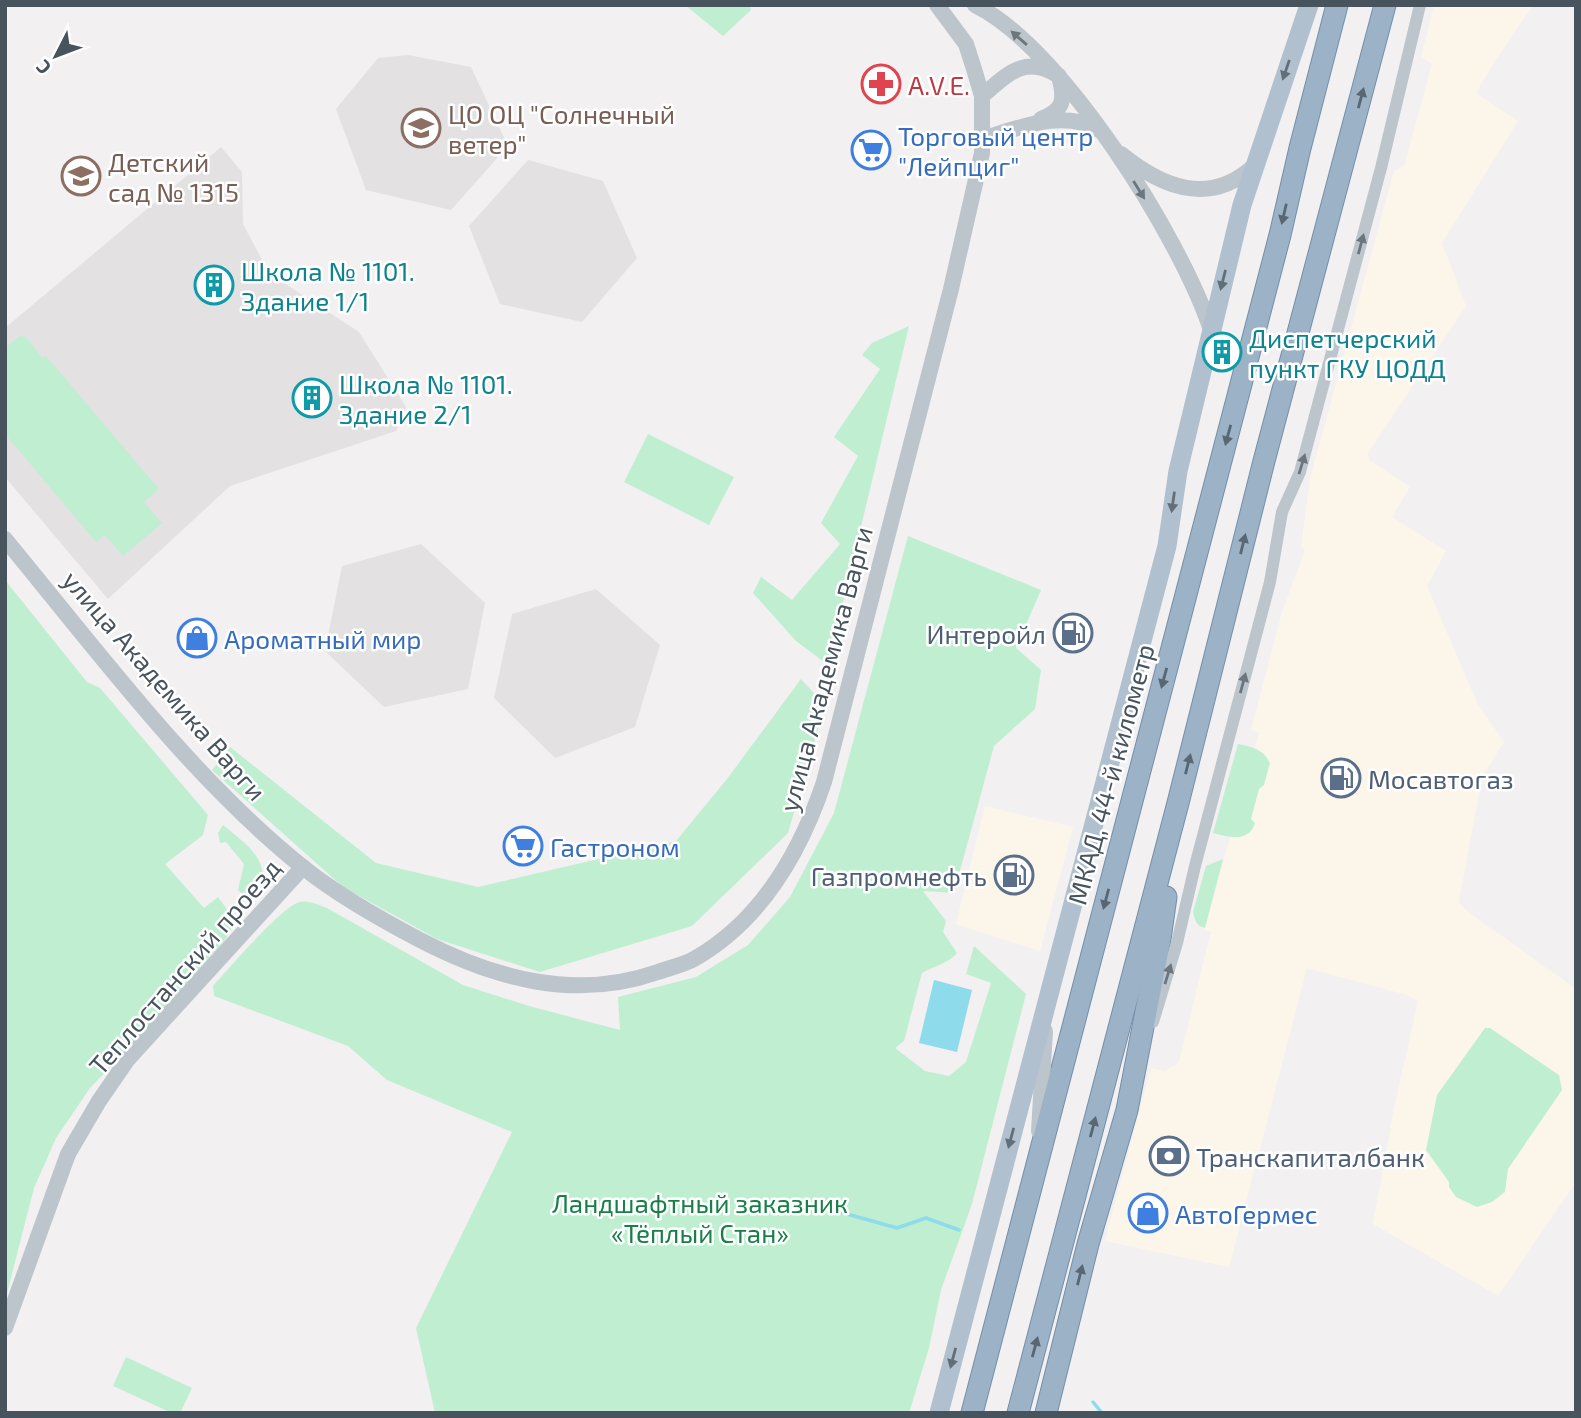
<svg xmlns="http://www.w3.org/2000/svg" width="1581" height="1418" font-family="'Exo 2',sans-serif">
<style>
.commercial{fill:#fcf6ea}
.education{fill:#e3e1e2}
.green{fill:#bfefd0}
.water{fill:#8ddbeb}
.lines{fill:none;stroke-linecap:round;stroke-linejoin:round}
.stream{stroke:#8ddbeb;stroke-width:3.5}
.trunk-casing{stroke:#748faa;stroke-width:23}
.minor{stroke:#bcc5cc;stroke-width:12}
.tertiary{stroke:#bcc5cc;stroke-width:16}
.primary{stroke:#b0c0ce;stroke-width:19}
.trunk{stroke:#9cb2c6;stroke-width:21}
.oneway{fill:#6b767e}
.oneway2{fill:#626f79}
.oneway3{fill:#596772}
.labels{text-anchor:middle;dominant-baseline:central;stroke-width:5;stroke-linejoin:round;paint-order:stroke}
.health-label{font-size:26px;fill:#be3a42;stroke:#fff;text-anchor:start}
.education-label{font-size:26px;fill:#785e54;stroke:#fff;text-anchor:start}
.shop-label{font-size:26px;fill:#366cbe;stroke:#fff;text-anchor:start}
.culture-label{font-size:26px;fill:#0d838f;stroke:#fff;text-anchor:start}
.service-label{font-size:26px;fill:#4e5e75;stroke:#fff;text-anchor:end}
.street-label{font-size:26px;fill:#48545d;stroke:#fff}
.park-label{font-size:26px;fill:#187f48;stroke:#fff}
</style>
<rect width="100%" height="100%" fill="#f2f0f0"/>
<g class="commercial">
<polygon points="1434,5 1533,5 1495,61 1476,93 1518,121 1442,243 1466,306 1368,453 1369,460 1410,487 1392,517 1446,551 1427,586 1478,705 1504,742 1482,777 1459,902 1468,912 1576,989 1576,1182 1498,1296 1373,1224 1394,1109 1418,1001 1407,995 1307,968 1229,1267 1105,1241 1151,1068 1165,1071 1179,1062 1211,932 1204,930 1205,928 1259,733 1251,730 1282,612 1305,550 1301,547 1310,479 1394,171 1404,166 1432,64 1421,57"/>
<polygon points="985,806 1073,827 1040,951 956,924"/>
</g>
<g class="education">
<polygon points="408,55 471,67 508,146 451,210 366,190 336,109 378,58"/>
<polygon points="221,147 242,172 243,224 269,273 359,332 406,407 396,431 230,486 108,599 5,477 5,328"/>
<polygon points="528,160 603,181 637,258 582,322 500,304 469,226"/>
<polygon points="421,544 485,603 468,689 384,707 325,651 342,566"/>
<polygon points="596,589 660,645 635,727 555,758 494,698 512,614"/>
</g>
<g class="green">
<polygon points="685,5 750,5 751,10 723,36"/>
<polygon points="909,326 828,665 796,641 753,593 761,577 792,600 840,544 821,523 858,456 834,437 880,369 862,355 872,343"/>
<polygon points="20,336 26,337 42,358 46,356 159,489 144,502 162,523 123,556 105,535 96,542 5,434 5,348"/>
<polygon points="648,434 734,477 709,525 624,482"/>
<path d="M908,536l133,54 -25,58 25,22 -6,39 -41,37 -40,147 -31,-2 23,30 -3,11 14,21c-8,10 -23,13 -35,20l-18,68 -9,7 30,23 24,5 17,-14 25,-79 -25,-9 8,-28 52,48 -54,210 -31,86 -12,58 -20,65h-474l-19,-85 96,-196 -125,-52 -39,-34 -134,-50 -1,-10c15,-16 70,-81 87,-84 9,-2 19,3 27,6l136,77 66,21 91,24 -2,-33 78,-20 52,-32 42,-48 44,-84z"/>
<polygon points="5,580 87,682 100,688 208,815 203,835 165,864 204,908 218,897 234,919 234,925 223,943 128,1049 90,1088 56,1138 34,1188 5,1301"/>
<polygon points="801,679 825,705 788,833 692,926 540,972 437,939 343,887 212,770 230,747 376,863 478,887 676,841 727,779"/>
<path d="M1238,744c15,3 25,5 32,19l-6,22 -5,4 -8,30 4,4c-6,20 -26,14 -42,10z"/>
<path d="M223,825c27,22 54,40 31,76l-7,-2 -9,-9 6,-26 -18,-22 -6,1 -2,-10z"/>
<path d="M1223,859l-18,69c-8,-2 -10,-7 -12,-16l13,-46z"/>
<polygon points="1485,1028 1490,1028 1559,1075 1562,1090 1508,1169 1505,1192 1492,1202 1477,1207 1456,1197 1449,1187 1449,1182 1426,1150 1437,1095"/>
<polygon points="126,1357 192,1388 180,1413 172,1413 113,1386"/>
</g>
<polygon class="water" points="934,980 972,990 957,1052 919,1043"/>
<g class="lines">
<g class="stream">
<polyline points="840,1212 897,1228 926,1218 959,1230"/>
<polyline points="1093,1402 1102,1413"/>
</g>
<defs>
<g id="trunk">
<polyline points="972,1413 1280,235 1300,148 1337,5"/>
<polyline points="1018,1413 1178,803 1264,461 1385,5"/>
<polyline points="1046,1413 1088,1244 1127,1110 1160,939 1166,897"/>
</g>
</defs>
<use href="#trunk" class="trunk-casing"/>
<polyline class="minor" points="1153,1022 1177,943 1195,866 1270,582 1282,512 1300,472 1381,168 1420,5"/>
<g class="tertiary">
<path d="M975,5c87,42 206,234 236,325"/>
<path d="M982,96c26,-22 43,-42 77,-20 6,23 6,34 -18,43"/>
<path d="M982,139c37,-11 82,-31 117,-9"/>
<path d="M1121,154c42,34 88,52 132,13"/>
<path d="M5,539c91,110 187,240 299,329 35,28 76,51 116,72 75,39 155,61 238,32 11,-4 25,-7 36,-13 67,-38 106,-106 130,-177l127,-493 31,-136v-57l-8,-27 -8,-25 -29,-39"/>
<polyline points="1039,1131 1045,1031"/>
<polyline points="5,1328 68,1154 99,1101 128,1059 303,867"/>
</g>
<polyline class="primary" points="939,1413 1167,546 1178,471 1242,205 1309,5"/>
<use href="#trunk" class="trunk"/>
</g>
<defs><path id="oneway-solid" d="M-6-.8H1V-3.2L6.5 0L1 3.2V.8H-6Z" transform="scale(1.75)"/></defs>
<g class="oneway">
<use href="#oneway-solid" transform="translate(1019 38) rotate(-139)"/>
<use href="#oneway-solid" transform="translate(1139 190) rotate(58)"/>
<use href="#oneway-solid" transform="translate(1361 244) rotate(-75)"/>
<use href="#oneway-solid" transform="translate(1302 464) rotate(-73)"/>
<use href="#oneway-solid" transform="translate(1243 683) rotate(-75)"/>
<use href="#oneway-solid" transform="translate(1168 974) rotate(-73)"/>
</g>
<g class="oneway2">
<use href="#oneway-solid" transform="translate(1286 70) rotate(109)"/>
<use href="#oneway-solid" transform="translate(1223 280) rotate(104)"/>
<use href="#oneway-solid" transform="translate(1173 502) rotate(98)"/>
<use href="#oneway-solid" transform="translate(1011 1138) rotate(105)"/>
<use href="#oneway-solid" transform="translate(953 1358) rotate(105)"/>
</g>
<g class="oneway3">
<use href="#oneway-solid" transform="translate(1361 98) rotate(-75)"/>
<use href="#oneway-solid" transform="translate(1284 214) rotate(103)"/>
<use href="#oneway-solid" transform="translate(1228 435) rotate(105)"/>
<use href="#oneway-solid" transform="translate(1243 544) rotate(-76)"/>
<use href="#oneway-solid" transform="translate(1164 678) rotate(105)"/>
<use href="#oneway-solid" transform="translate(1188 764) rotate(-76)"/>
<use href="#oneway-solid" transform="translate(1106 899) rotate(105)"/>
<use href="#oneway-solid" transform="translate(1093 1127) rotate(-75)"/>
<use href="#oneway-solid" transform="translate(1080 1275) rotate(-76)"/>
<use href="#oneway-solid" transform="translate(1035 1347) rotate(-75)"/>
</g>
<defs>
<symbol id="pharmacy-ring" viewBox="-11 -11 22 22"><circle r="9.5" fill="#fff" stroke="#e0444e" stroke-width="1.5"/><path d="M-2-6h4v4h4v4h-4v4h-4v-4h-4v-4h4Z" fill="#e0444e"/></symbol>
<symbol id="school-ring" viewBox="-11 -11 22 22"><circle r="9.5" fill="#fff" stroke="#8d6e63" stroke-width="1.5"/><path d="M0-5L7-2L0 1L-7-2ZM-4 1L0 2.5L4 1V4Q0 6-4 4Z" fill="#8d6e63"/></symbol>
<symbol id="supermarket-ring" viewBox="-11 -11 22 22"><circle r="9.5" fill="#fff" stroke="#3f7fe0" stroke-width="1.5"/><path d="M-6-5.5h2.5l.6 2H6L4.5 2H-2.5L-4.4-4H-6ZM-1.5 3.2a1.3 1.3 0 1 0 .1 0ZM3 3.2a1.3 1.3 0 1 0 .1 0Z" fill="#3f7fe0"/></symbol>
<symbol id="building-ring" viewBox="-11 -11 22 22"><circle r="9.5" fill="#fff" stroke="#0f9aa8" stroke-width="1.5"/><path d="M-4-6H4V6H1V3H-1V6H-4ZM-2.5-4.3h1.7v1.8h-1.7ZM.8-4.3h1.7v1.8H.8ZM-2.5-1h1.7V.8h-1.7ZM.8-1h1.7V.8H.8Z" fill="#0f9aa8"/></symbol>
<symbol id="fuel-ring" viewBox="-11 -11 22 22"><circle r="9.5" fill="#fff" stroke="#5c6f8a" stroke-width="1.5"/><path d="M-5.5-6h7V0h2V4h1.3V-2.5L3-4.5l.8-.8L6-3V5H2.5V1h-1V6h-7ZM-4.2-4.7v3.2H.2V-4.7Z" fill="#5c6f8a"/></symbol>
<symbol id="shop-ring" viewBox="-11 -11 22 22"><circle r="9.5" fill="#fff" stroke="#3f7fe0" stroke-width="1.5"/><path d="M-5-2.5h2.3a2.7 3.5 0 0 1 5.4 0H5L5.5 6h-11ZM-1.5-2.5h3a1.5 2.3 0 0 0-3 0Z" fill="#3f7fe0"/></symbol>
<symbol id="bank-ring" viewBox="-11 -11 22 22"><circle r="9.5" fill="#fff" stroke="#5c6f8a" stroke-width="1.5"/><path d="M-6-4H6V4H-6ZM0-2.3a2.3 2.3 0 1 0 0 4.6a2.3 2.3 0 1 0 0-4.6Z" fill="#5c6f8a"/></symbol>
</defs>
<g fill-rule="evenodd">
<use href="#pharmacy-ring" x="859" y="62" width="44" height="44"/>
<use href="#school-ring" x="399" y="106" width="44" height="44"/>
<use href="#supermarket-ring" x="849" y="128" width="44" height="44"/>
<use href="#school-ring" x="59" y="154" width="44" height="44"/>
<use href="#building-ring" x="192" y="263" width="44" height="44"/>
<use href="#building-ring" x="1200" y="330" width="44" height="44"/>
<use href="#building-ring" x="290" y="376" width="44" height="44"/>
<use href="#fuel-ring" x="1051" y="611" width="44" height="44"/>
<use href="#shop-ring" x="175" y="616" width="44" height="44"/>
<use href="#fuel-ring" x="1319" y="756" width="44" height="44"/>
<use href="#supermarket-ring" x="501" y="824" width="44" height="44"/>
<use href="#fuel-ring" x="992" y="853" width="44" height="44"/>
<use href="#bank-ring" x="1147" y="1134" width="44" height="44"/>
<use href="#shop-ring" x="1126" y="1191" width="44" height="44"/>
</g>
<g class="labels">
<g class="health-label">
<text x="908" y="84">A.V.E.</text>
</g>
<g class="education-label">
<text x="448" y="113">ЦО ОЦ "Солнечный<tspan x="448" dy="30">ветер"</tspan></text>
<text x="108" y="161">Детский<tspan x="108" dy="30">сад № 1315</tspan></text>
</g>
<g class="shop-label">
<text x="898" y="135">Торговый центр<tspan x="898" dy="30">"Лейпциг"</tspan></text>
<text x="224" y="638">Ароматный мир</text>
<text x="550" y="846">Гастроном</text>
<text x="1175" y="1213">АвтоГермес</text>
</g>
<g class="culture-label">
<text x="241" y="270">Школа № 1101.<tspan x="241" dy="30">Здание 1/1</tspan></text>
<text x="1249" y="337">Диспетчерский<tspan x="1249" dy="30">пункт ГКУ ЦОДД</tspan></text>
<text x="339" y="383">Школа № 1101.<tspan x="339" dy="30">Здание 2/1</tspan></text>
</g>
<g class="service-label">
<text x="1046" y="633">Интеройл</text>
<text x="1368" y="778" text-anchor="start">Мосавтогаз</text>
<text x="987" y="875">Газпромнефть</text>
<text x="1196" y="1156" text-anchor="start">Транскапиталбанк</text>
</g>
<g class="street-label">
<text transform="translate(825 669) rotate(-75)">улица Академика Варги</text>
<text transform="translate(165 685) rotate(49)">улица Академика Варги</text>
<text transform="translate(1110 774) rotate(-75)">МКАД, 44-й километр</text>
<text transform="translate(184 966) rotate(-49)">Теплостанский проезд</text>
</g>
<g class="park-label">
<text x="700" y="1202">Ландшафтный заказник<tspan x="700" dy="30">«Тёплый Стан»</tspan></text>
</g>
</g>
<rect width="1581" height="1418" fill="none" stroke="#48545d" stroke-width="14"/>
<g transform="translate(56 56) rotate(228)" stroke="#ffffff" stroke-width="5" paint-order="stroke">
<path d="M0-5L12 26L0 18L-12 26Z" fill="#48545d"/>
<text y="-10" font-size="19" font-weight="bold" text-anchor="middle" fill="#48545d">С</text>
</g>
</svg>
